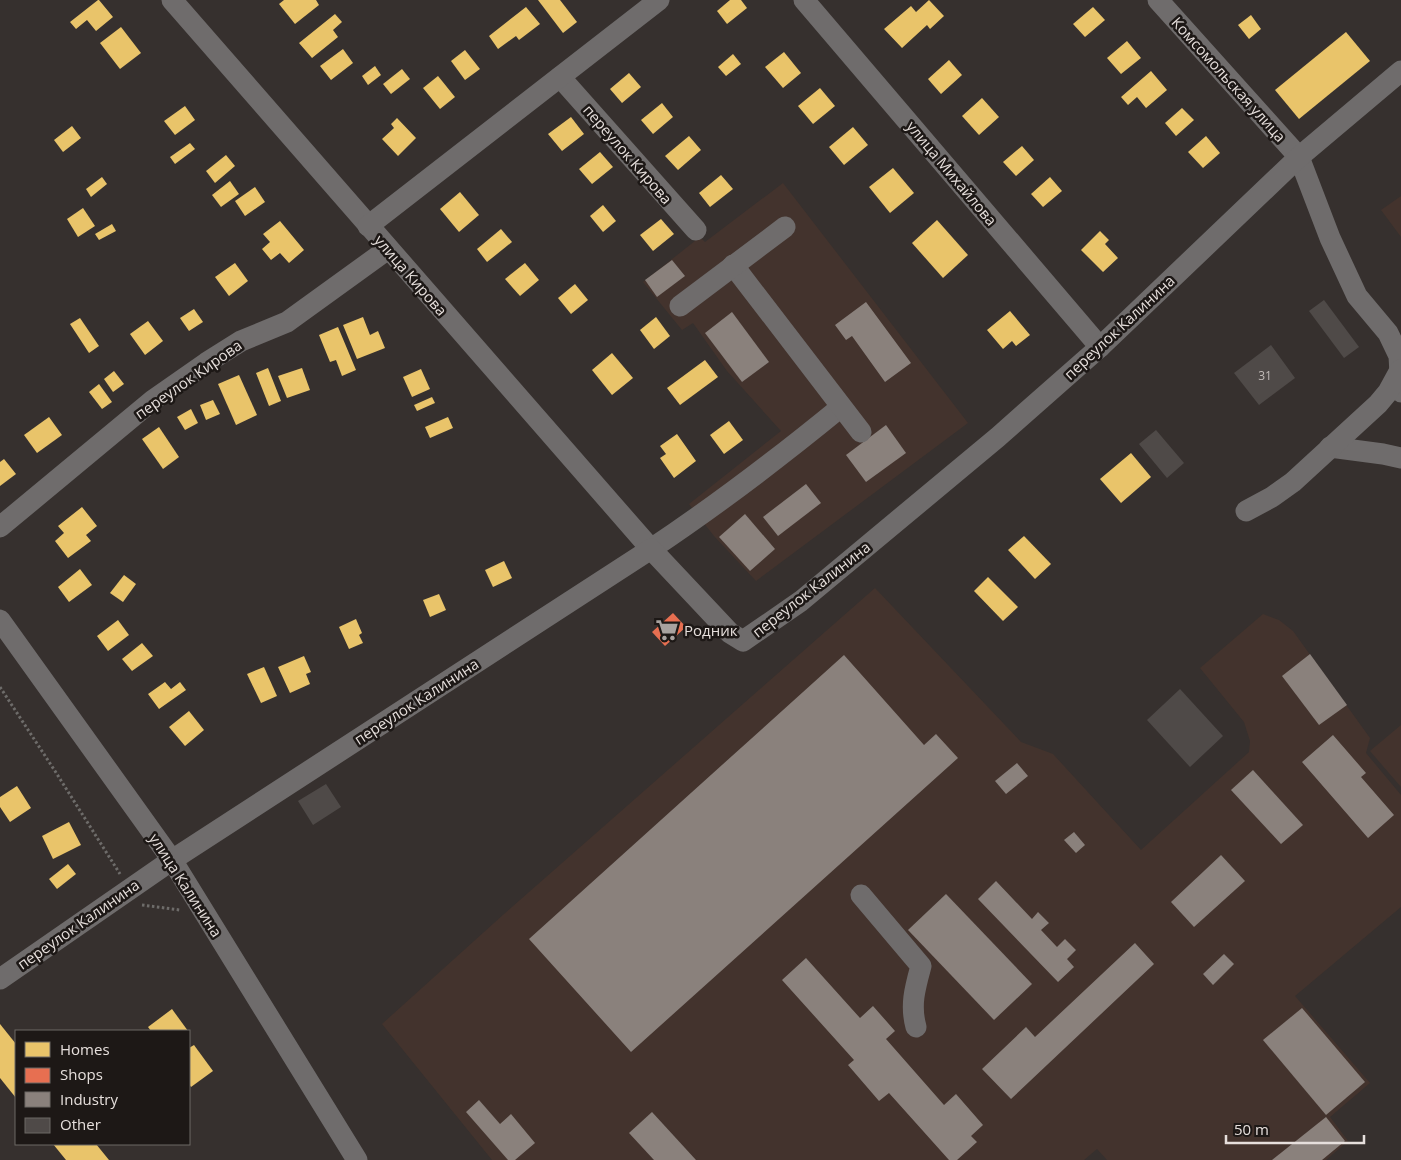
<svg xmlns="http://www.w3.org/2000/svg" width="1401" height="1160" font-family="'Open Sans',sans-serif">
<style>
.built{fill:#43332d}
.homes{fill:#e9c46a}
.shops{fill:#e76f51}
.industry{fill:#8a817c}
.building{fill:#4f4a48}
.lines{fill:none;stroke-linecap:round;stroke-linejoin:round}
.path{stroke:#6e6c6a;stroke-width:3;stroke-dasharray:2.5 2.5;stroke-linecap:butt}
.minor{stroke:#6f6c6c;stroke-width:21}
.labels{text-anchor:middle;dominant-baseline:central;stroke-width:5;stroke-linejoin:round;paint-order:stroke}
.number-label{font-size:12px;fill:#c0bab7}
.street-label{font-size:15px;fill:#e6dfdc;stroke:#1d1816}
.poi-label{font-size:15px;fill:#e6dfdc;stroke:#1d1816;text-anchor:start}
</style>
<rect width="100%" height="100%" fill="#36302e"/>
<g class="built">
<polygon points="783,183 968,423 756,581 714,536 689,504 781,431 727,371 693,323 682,330 643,282 700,237 705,242"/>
<polygon points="1401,196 1401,237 1381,210"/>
<polygon points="875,588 1021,742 1053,754 1141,850 1249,752 1250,741 1244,722 1200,668 1263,614 1279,620 1293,631 1370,738 1366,753 1401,795 1401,907 1295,996 1370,1083 1330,1117 1348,1141 1326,1160 1107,1160 1097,1149 1084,1160 492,1160 382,1024 504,914"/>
<polygon points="1401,725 1401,787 1370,751"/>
</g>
<g class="homes">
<polygon points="98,0 99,0 113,17 96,31 87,20 76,29 70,22"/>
<polygon points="284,0 316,0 319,5 295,24 279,4"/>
<polygon points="538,0 560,0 577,22 563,33"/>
<polygon points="730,0 741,0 747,8 727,24 717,11"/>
<polygon points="929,0 944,16 930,29 927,25 902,48 884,29 911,6 916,12"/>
<polygon points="526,7 540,24 519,40 516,36 498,49 489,36"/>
<polygon points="1093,7 1105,20 1085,37 1073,24"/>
<polygon points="335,14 342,22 333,30 338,37 312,58 299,43"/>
<polygon points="1251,15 1261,29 1249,39 1238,25"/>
<polygon points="121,27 141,53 120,69 100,43"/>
<polygon points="1346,32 1370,61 1299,119 1275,90"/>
<polygon points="1127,41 1141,58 1121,74 1107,58"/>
<polygon points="343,49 353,63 331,80 320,66"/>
<polygon points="465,50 480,69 465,80 451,61"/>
<polygon points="784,52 801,73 783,88 765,67"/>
<polygon points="733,54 741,64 726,76 718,67"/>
<polygon points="949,60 962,75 941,94 928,79"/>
<polygon points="375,66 381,75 368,85 362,76"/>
<polygon points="402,69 410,79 391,94 383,84"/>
<polygon points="1151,71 1167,90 1146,108 1137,97 1128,105 1121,97"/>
<polygon points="629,73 641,87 622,103 610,89"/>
<polygon points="438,76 455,97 440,109 423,88"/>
<polygon points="820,88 835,106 813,124 798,106"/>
<polygon points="982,98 999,117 979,135 962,116"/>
<polygon points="662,103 673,117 653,134 641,120"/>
<polygon points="185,106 195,120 175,135 164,121"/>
<polygon points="1182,108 1194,120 1176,136 1165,123"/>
<polygon points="571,117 584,134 562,151 548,134"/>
<polygon points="397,118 416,138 398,156 382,139 394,128 391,124"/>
<polygon points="72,126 81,138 63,152 54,140"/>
<polygon points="853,127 868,145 844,165 829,147"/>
<polygon points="689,136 701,150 678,170 665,156"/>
<polygon points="1206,136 1220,153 1203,168 1188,152"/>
<polygon points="190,143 195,149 175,164 170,157"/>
<polygon points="1022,146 1034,160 1016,176 1003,162"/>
<polygon points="600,152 613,167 592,184 579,169"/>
<polygon points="226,155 235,166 215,183 206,171"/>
<polygon points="893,168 914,193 890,213 869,187"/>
<polygon points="721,175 733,189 710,207 699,193"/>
<polygon points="102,177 107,184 91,197 86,189"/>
<polygon points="1050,177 1062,191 1043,207 1031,194"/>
<polygon points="230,181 239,194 221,207 212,195"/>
<polygon points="255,187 265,202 245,216 235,201"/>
<polygon points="460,192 479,215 459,232 440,209"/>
<polygon points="603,205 616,221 603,232 590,216"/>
<polygon points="83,208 95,226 78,237 67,219"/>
<polygon points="661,219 674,234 653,251 640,235"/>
<polygon points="937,220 968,255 943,278 912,243"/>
<polygon points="280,221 304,250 289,263 280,253 271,260 262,249 270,242 263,234"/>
<polygon points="112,224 116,231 99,240 95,234"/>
<polygon points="501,229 512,242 487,262 477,249"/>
<polygon points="1100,231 1109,240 1105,244 1118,258 1103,272 1081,250"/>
<polygon points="235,263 248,281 229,296 215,277"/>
<polygon points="525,263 539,280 520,296 505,279"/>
<polygon points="575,284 588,300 571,314 558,298"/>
<polygon points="194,309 203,322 189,331 180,318"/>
<polygon points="1010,311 1030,335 1016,346 1012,341 1003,349 987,330"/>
<polygon points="363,317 370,335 378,331 385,348 357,359 343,325"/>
<polygon points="656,317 670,336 654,349 640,330"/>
<polygon points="80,318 99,346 89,353 70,324"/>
<polygon points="148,321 163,341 145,355 130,334"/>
<polygon points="338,327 356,370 342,376 336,360 330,362 319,335"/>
<polygon points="612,353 633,378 612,395 592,370"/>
<polygon points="705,360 718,377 680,405 667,388"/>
<polygon points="268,368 281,401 269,406 256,373"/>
<polygon points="302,368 310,390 287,398 278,376"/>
<polygon points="421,369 430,389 412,397 403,377"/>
<polygon points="114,371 124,384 113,392 104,379"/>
<polygon points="239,375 257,415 236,425 218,384"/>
<polygon points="99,384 112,402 102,409 89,392"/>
<polygon points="432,397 435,403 417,411 414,405"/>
<polygon points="213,400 220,414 206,420 200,405"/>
<polygon points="191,409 198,423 185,430 177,417"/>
<polygon points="49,417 62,435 37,453 24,435"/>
<polygon points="448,417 453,428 430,438 425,427"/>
<polygon points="729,421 743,440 724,454 710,435"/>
<polygon points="159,427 179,457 163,469 142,439"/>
<polygon points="677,434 696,461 674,478 660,458 666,454 660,446"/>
<polygon points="1131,453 1151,477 1121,503 1100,479"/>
<polygon points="4,459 16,474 0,486 0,462"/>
<polygon points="82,507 97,526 86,535 91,541 68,558 55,541 64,533 58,526"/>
<polygon points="1024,536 1051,564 1035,579 1008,550"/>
<polygon points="504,561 512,578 493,587 485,570"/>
<polygon points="80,569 92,585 69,602 58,587"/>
<polygon points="124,575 136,584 123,602 110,593"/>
<polygon points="988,577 1018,607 1003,621 974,591"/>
<polygon points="439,594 446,610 430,617 423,600"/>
<polygon points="356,619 362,633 359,635 363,643 349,649 339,627"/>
<polygon points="118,620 129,635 108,651 97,636"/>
<polygon points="142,643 153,656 132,671 122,659"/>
<polygon points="304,656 311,672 306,674 310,684 290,693 278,667"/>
<polygon points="264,667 277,696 261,703 247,674"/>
<polygon points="165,682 171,689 180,682 186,690 159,709 148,694"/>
<polygon points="189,711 204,730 185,746 169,727"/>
<polygon points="17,786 31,808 10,822 0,807 0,797"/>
<polygon points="69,822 81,845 53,859 42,836"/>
<polygon points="68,864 76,874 57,889 49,879"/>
<polygon points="172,1009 188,1031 151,1031 148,1027"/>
<polygon points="0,1024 16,1044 16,1098 0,1078"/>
<polygon points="194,1045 213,1071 191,1087 189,1084 189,1048"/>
<polygon points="53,1144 96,1144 109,1160 66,1160"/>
</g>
<polygon class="shops" points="673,613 686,627 665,646 652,632"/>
<g class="industry">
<polygon points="672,260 685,276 657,297 645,280"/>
<polygon points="866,302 911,363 885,382 852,336 846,340 835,325"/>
<polygon points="732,312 769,362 742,382 705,333"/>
<polygon points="886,425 906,453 866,482 846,455"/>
<polygon points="806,484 821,503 778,536 763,517"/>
<polygon points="745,514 775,549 750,571 719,537"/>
<polygon points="1310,654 1347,705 1319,725 1282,676"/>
<polygon points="844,655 924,745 936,734 958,758 631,1052 529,939"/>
<polygon points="1333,735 1366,773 1361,777 1394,815 1368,838 1302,762"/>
<polygon points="1017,763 1028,776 1006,794 995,781"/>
<polygon points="1253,770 1303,825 1281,844 1231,790"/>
<polygon points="1074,832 1085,845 1076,853 1064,840"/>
<polygon points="1221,855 1245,881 1194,927 1171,902"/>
<polygon points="996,881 1032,919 1038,912 1049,923 1041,930 1057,947 1065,939 1076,950 1067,959 1074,967 1058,982 978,899"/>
<polygon points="946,894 1032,984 994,1020 908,930"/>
<polygon points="1135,943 1154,964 1011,1099 982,1069 1026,1027 1035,1037"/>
<polygon points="1224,954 1234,964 1213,985 1203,974"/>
<polygon points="806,958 860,1018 873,1006 895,1031 886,1039 944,1105 956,1094 983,1125 971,1136 977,1142 957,1160 949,1160 889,1093 879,1101 848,1065 854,1060 782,980"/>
<polygon points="1302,1008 1365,1082 1326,1115 1263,1040"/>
<polygon points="479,1100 500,1124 511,1114 535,1143 515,1160 508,1160 466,1112"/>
<polygon points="652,1112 696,1160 654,1160 629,1133"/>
<polygon points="1326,1117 1345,1141 1322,1160 1272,1160"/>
</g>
<g class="building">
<polygon points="1324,300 1359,347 1344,358 1309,311"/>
<polygon points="1271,345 1295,378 1259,405 1234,373"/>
<polygon points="1156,430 1184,463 1167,478 1139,444"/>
<polygon points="1180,689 1223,736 1190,767 1147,720"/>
<polygon points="326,784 341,807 313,825 298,801"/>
</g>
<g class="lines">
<g class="path">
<polyline points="0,687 55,771 120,874"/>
<polyline points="142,905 180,910"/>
</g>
<g class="minor">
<path d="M172,0l479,549c66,-44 129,-92 190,-142"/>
<polyline points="804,0 1100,347"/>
<polyline points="1158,0 1299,157 1330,238 1357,296 1388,333 1399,356 1401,392"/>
<polyline points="560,77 696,230"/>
<polyline points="368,226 659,0"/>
<polyline points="733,265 861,432"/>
<polyline points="680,306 785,227"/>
<polyline points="1330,447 1383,454 1401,458"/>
<polyline points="1246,511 1272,497 1293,482 1378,404 1388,392 1400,370"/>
<polyline points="0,527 153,400 206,363 241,341 287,322 388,249"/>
<polyline points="0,620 172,860 357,1160"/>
<path d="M861,895l60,71c-6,22 -11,39 -5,61"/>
<polyline points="0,979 172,860 651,549 730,633 743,641 801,601 998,437 1100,347 1299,157 1401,71"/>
</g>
</g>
<defs>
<symbol id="supermarket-bare" viewBox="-9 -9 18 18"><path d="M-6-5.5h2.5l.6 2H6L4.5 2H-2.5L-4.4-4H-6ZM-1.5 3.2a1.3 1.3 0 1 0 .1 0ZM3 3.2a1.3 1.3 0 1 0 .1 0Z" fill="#a8a29f" stroke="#1d1816" stroke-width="2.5" paint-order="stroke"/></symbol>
</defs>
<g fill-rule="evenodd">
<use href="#supermarket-bare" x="651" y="614" width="32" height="32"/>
</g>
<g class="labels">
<g class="number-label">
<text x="1265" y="375">31</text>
</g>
<g class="street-label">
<text transform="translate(1229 79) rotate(48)">Комсомольская улица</text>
<text transform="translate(628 154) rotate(49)">переулок Кирова</text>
<text transform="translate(952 173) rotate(50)">улица Михайлова</text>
<text transform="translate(411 275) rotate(49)">улица Кирова</text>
<text transform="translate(1119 327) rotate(-43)">переулок Калинина</text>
<text transform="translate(188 379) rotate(-35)">переулок Кирова</text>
<text transform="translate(811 589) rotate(-38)">переулок Калинина</text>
<text transform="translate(416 701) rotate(-33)">переулок Калинина</text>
<text transform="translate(186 885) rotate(57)">улица Калинина</text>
<text transform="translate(78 924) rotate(-35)">переулок Калинина</text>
</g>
<g class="poi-label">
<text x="684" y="630">Родник</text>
</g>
</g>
<rect x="15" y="1030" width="175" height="115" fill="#1d1816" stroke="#6d6865"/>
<rect x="25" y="1042" width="25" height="15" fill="#e9c46a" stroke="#6d6865"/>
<text x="60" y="1055" font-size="15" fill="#e6dfdc">Homes</text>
<rect x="25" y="1068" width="25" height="15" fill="#e76f51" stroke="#6d6865"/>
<text x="60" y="1080" font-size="15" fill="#e6dfdc">Shops</text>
<rect x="25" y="1092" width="25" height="15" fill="#8a817c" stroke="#6d6865"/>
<text x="60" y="1105" font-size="15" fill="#e6dfdc">Industry</text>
<rect x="25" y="1118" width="25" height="15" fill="#4f4a48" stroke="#6d6865"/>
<text x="60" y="1130" font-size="15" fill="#e6dfdc">Other</text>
<path d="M1226 1135v8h138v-8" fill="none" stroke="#e6dfdc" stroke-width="2.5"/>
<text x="1234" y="1135" font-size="15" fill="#e6dfdc" stroke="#1d1816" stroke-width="4" paint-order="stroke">50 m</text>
</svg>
